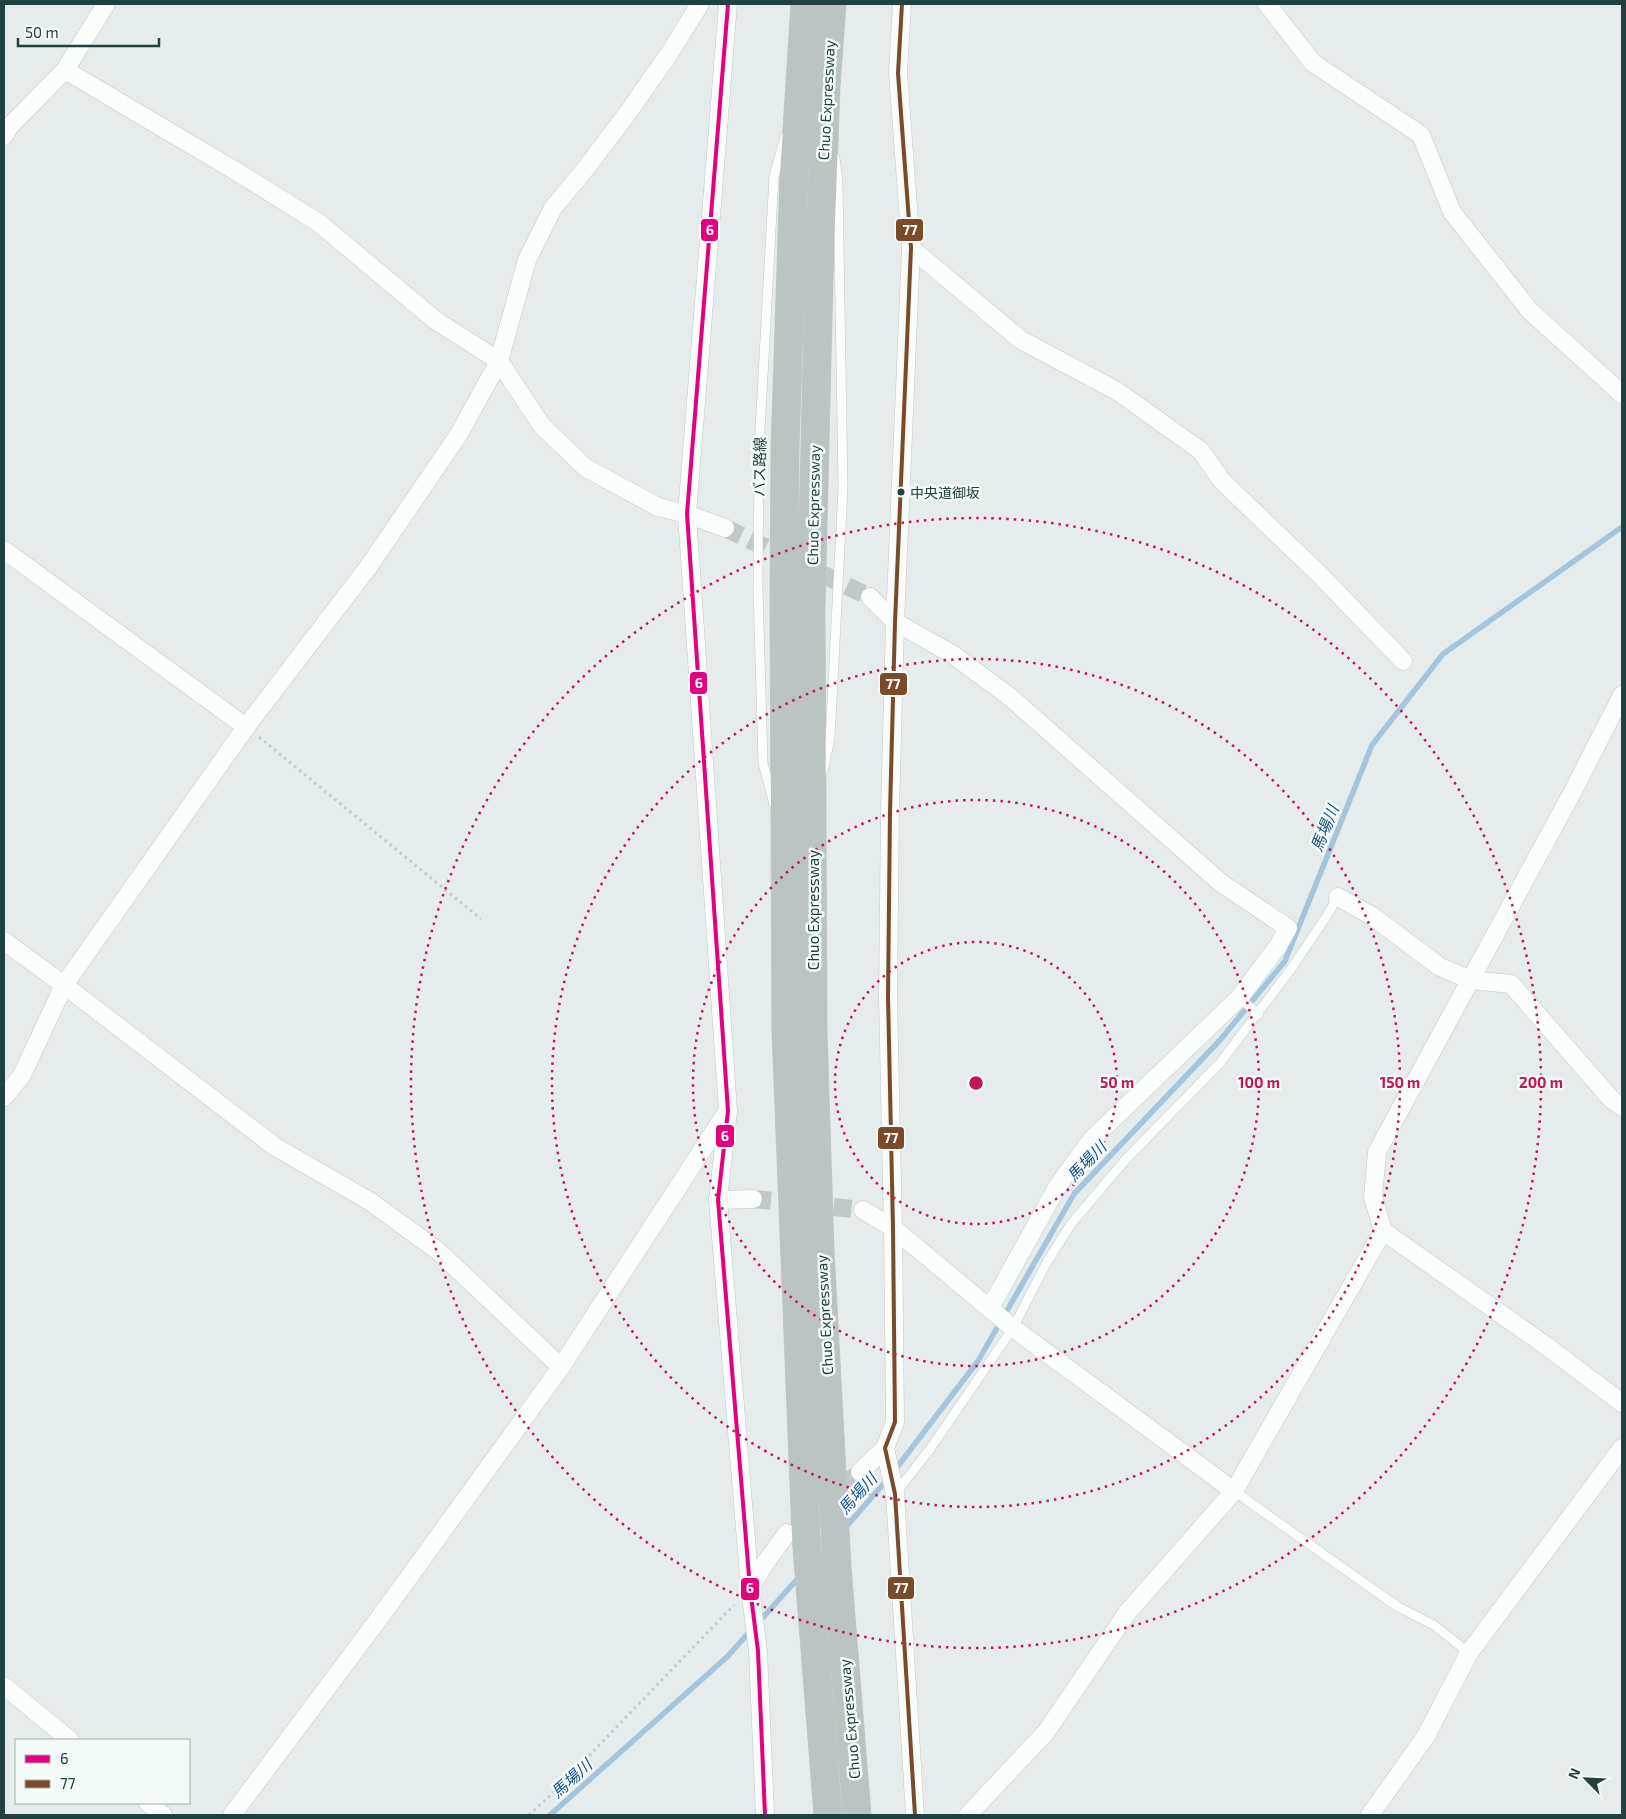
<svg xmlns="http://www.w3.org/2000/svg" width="1626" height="1819" font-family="'Exo 2','Noto Sans JP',sans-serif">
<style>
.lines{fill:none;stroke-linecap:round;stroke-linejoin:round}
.stream{stroke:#a4c5dc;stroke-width:5.5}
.minor-tunnel{stroke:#bfc9c9;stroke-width:18;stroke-dasharray:18 9;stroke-linecap:butt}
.service-casing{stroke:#c3c8c8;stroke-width:10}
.minor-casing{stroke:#c3c8c8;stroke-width:19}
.motorway-casing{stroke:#c1caca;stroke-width:29}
.path{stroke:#c2cbcb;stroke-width:3;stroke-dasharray:2.5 4;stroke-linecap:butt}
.service{stroke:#fbfcfc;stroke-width:9}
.minor{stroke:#fbfcfc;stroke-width:18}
.motorway{stroke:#bbc3c3;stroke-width:28}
.bus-1-casing{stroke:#f4faf8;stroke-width:8}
.bus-2-casing{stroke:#f4faf8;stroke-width:8}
.bus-1{stroke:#e5007d;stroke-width:4}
.bus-2{stroke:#7a4b2a;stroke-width:4}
.ring{fill:none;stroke:#c2185b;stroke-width:2.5;stroke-dasharray:2.5 5}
.bus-dot{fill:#214040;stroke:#f4faf8;stroke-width:2}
.labels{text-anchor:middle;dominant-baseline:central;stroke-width:5;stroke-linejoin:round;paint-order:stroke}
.bus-label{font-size:14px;fill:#214040;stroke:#f4faf8;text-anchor:start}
.street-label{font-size:15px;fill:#214040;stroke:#f4faf8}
.water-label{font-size:16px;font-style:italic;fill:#175381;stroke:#f4faf8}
.centre{fill:#c2185b;stroke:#f4faf8;stroke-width:2.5}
.ring-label{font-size:15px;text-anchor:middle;font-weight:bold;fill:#c2185b;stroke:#f4faf8;stroke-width:5;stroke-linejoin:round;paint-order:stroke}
.line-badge{stroke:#f4faf8;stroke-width:2}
.badge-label{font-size:14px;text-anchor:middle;font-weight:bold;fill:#fff}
</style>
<rect width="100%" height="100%" fill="#e6ebeb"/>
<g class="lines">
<g class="stream">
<polyline points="895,1470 978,1361 1074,1194 1221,1039 1285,961 1372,745 1443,654 1622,527"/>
<polyline points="844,1529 887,1480"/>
<polyline points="758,1623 800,1576"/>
<polyline points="550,1815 728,1656 751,1630"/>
</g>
<g class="minor-tunnel">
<polyline points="725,528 870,597"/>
<polyline points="753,1199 863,1210"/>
<polyline points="801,1522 860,1472"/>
</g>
<defs>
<g id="service">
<polyline points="823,771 830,739 843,488 838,181 835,158"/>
<polyline points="774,804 763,763 758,589 759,448 774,176 785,137"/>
<polyline points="1239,998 1259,1014"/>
<polyline points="1234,1491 1398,1607 1434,1625 1469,1653"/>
<polyline points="895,1494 930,1449 1013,1328 1046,1264 1071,1224 1127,1158 1220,1063 1291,969 1326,917 1338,897"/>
</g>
<g id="minor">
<polyline points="728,4 687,514 728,1111 718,1200 750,1588 758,1651 765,1815"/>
<polyline points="902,4 898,73 911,248 895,622 890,812 888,996 893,1228 895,1422 885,1448 895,1494 915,1815"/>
<polyline points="1267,4 1313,63 1421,135 1452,212 1530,311 1622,394"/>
<polyline points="65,70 234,170 319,223 435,320 499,361 542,426 586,468 658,507 687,514 725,528"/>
<polyline points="4,136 9,127 65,70 106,4"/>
<polyline points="911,248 1021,340 1117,391 1201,451 1222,481 1318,573 1403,661"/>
<polyline points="4,550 246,727"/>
<polyline points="870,597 895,622 952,654 1010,697 1221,883 1288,928 1278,946 1239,998 1092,1139 1059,1184 990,1308"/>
<polyline points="1622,695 1572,793 1377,1152 1373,1197 1383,1231 1545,1345 1622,1403"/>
<polyline points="1338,897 1372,916 1440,967 1471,980 1511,984 1612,1100 1622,1107"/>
<polyline points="4,941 64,985 274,1146 371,1202 438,1251 561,1367"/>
<polyline points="4,1097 22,1075 64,985 246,727 369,566 459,434 499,361 527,260 553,208 586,168 624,118 669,54 700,4"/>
<polyline points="718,1200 753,1199"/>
<polyline points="863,1210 893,1228 1013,1328 1234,1491"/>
<polyline points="860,1472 885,1448"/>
<polyline points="750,1588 766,1562 787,1533"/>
<polyline points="4,1686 70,1740"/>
<polyline points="148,1803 163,1815"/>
<polyline points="232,1815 386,1609 561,1367 725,1115"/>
<polyline points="968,1815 1046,1732 1127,1613 1234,1491 1383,1231"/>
<polyline points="1370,1815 1426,1736 1469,1653 1622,1448"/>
</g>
<g id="motorway">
<polyline points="805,4 794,176 785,450 784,600 786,1032 806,1535 828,1815"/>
<polyline points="832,4 826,86 819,277 811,608 813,1032 820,1250 837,1567 857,1815"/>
</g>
</defs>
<use href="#service" class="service-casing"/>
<use href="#minor" class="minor-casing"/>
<use href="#motorway" class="motorway-casing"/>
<g class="path">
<polyline points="259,737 481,919"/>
<polyline points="529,1815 557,1789 734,1605"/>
</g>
<use href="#service" class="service"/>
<use href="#minor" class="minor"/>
<use href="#motorway" class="motorway"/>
<defs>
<polyline id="bus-1" points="728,4 687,514 728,1111 718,1200 750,1588 758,1651 765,1815"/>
<polyline id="bus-2" points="902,4 898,73 911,248 895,622 890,812 888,996 893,1228 895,1422 885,1448 895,1494 915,1815"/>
</defs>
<use href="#bus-1" class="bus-1-casing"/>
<use href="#bus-2" class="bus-2-casing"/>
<use href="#bus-1" class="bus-1"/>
<use href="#bus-2" class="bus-2"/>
</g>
<g class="ring">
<circle cx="976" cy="1083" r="141"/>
<circle cx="976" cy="1083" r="283"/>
<circle cx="976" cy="1083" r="424"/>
<circle cx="976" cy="1083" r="565"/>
</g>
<circle class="bus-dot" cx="901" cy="492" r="4.5"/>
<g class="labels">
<g class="bus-label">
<text x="910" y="492">中央道御坂</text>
</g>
<g class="street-label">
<text transform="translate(826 100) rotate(-87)">Chuo Expressway</text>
<text transform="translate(759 467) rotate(-89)">バス路線</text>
<text transform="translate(813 505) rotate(-89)">Chuo Expressway</text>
<text transform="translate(813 910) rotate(-90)">Chuo Expressway</text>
<text transform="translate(824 1315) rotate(-93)">Chuo Expressway</text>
<text transform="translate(849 1719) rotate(-95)">Chuo Expressway</text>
</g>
<g class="water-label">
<text transform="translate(1324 828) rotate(-68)">馬場川</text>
<text transform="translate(1086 1161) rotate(-46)">馬場川</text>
<text transform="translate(857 1493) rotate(-48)">馬場川</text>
<text transform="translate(571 1778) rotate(-42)">馬場川</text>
</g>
</g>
<circle cx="976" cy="1083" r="8" class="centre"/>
<g class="ring-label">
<text x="1117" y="1088">50 m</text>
<text x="1259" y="1088">100 m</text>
<text x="1400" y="1088">150 m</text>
<text x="1541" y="1088">200 m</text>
</g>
<g class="line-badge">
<rect x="700" y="218" width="19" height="24" rx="5" fill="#e5007d"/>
<rect x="895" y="218" width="29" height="24" rx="5" fill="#7a4b2a"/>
<rect x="689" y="671" width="19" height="24" rx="5" fill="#e5007d"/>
<rect x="879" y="672" width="29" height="24" rx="5" fill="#7a4b2a"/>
<rect x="715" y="1124" width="20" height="24" rx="5" fill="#e5007d"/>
<rect x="877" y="1126" width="28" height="24" rx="5" fill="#7a4b2a"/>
<rect x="887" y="1576" width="28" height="24" rx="5" fill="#7a4b2a"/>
<rect x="740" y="1577" width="20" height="24" rx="5" fill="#e5007d"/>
</g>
<g class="badge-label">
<text x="710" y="235">6</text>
<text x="910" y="235">77</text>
<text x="699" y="688">6</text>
<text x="893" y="689">77</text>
<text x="725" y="1141">6</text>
<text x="891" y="1143">77</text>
<text x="901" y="1593">77</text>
<text x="750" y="1593">6</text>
</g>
<rect width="1626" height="1819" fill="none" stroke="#214040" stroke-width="10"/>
<rect x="15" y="1739" width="175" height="65" fill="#f4faf8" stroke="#a0b0ae"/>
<rect x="25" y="1755" width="25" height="8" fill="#e5007d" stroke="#a0b0ae"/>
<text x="60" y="1764" font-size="15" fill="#214040">6</text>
<rect x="25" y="1780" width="25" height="8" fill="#7a4b2a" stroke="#a0b0ae"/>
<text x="60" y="1789" font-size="15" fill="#214040">77</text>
<g transform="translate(1586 1779) rotate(294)" stroke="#f4faf8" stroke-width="4" paint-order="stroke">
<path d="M0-4L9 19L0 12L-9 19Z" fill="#214040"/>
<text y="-8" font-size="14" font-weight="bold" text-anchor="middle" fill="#214040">N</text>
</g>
<path d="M18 38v8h141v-8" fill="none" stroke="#214040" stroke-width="2.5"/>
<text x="25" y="38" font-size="15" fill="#214040" stroke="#f4faf8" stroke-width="4" paint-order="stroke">50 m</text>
</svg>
